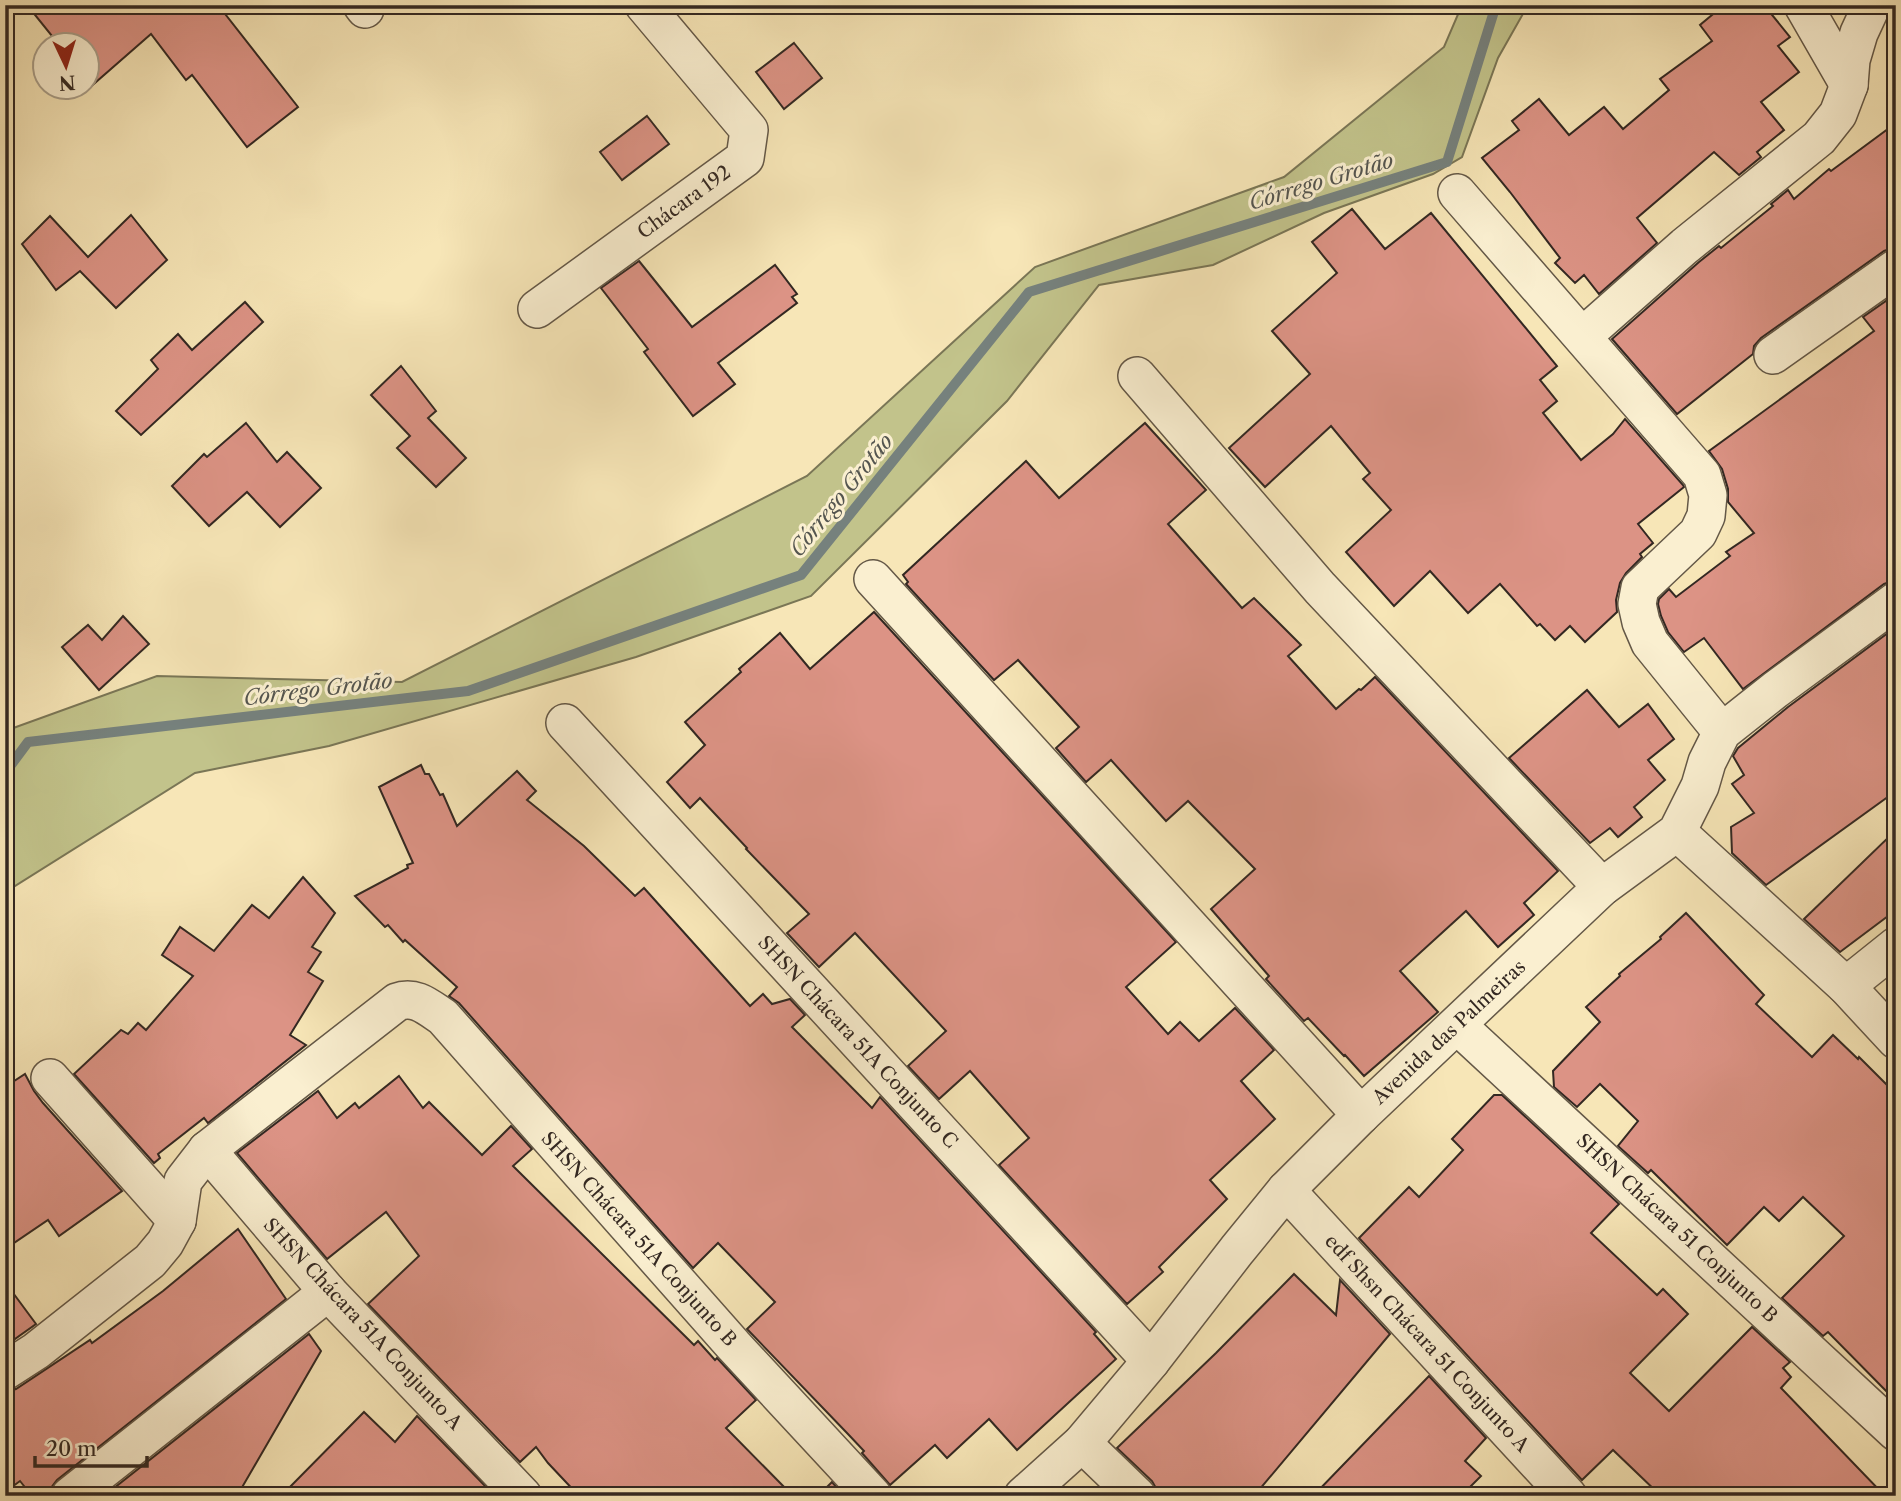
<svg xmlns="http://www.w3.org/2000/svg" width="1901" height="1501" font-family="'Libre Caslon Text',serif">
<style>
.green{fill:#c2c38b;stroke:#7a7656;stroke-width:2}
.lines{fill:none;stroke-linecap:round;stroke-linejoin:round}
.stream{stroke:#76817d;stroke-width:10}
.building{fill:#dc9385;stroke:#332822;stroke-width:2}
.minor-casing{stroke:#645847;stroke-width:40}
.minor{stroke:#faefd0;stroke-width:37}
.labels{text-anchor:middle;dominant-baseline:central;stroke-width:6;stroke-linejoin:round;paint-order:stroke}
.street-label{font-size:19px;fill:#332822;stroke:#faefd0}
.water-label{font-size:21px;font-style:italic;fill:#54554f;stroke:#faefd0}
</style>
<rect width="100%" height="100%" fill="#f7e6b7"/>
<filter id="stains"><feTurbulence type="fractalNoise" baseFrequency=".00286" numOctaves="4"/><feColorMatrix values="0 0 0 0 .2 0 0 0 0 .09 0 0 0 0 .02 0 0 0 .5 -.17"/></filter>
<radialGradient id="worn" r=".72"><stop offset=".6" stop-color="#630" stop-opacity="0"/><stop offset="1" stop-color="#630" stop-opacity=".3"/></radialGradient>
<polygon class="green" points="1462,5 1528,5 1498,58 1462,157 1433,174 1324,213 1213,265 1099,285 1007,401 811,596 636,657 329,746 195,773 12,888 5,908 5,731 157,676 402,682 807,476 1035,267 1284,177 1444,47"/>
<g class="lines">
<polyline class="stream" points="5,773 28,742 468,691 801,575 1029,292 1447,162 1496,5"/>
</g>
<g class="building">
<polygon points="27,5 218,5 298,107 247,147 192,75 186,80 151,34 88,89 88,46 60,46"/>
<polygon points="1724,5 1764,5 1790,37 1778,46 1799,72 1761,102 1784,130 1757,152 1761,157 1739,175 1714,152 1637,218 1657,243 1599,294 1584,275 1575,283 1555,263 1560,258 1510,192 1482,158 1519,130 1512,121 1539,99 1569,135 1604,107 1623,129 1669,90 1660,79 1712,41 1700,25"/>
<polygon points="794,43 822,78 784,109 756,72"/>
<polygon points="647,116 669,144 622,180 600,152"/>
<polygon points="1896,123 1896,247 1884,251 1761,338 1754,346 1753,354 1677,414 1612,339 1699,262 1719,246 1721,248 1773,206 1771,204 1788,190 1794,199 1829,169 1831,171"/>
<polygon points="1352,209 1385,249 1431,213 1557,366 1540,380 1557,401 1543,413 1581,460 1613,434 1625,419 1683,485 1684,487 1638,524 1653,543 1640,554 1642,557 1626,573 1620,583 1616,600 1617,612 1585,642 1570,626 1555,640 1540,624 1537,626 1500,584 1468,613 1430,571 1394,606 1346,552 1391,510 1363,479 1370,473 1331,426 1265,487 1229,448 1310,374 1272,331 1337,273 1312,242"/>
<polygon points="131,215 167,260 116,308 80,271 56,290 22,244 50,216 88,257"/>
<polygon points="639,261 692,327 775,265 797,294 792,297 797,303 718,363 735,384 693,416 644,352 648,349 601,288"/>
<polygon points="1896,294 1896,580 1884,584 1743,689 1704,638 1684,652 1668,632 1661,616 1658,604 1659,599 1669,589 1676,597 1730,556 1726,552 1754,533 1728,502 1728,489 1722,469 1709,451 1874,331 1863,317"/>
<polygon points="245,302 263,322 141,435 116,411 158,369 151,360 178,334 192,350"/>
<polygon points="401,366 436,411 428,418 466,458 436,487 397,448 410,436 371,395"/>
<polygon points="246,423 277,462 287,452 321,488 280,527 247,492 209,526 172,486 204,454 207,457"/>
<polygon points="1145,423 1206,490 1168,524 1242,608 1254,598 1301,645 1288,656 1336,709 1359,689 1361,690 1375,677 1558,871 1524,903 1534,915 1498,947 1466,911 1400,971 1438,1012 1364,1076 1345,1055 1344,1056 1308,1018 1304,1021 1266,979 1269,976 1211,909 1255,869 1188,801 1166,821 1111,760 1086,782 1056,748 1079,727 1018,660 994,680 906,584 908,582 903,575 1026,461 1059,498"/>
<polygon points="874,612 1176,942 1126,987 1168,1034 1180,1022 1199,1041 1235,1008 1274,1050 1241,1081 1275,1119 1210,1180 1227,1199 1159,1267 1163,1272 1127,1304 999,1165 1029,1138 970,1071 939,1099 908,1066 946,1031 855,933 819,967 787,933 809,914 746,849 747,848 700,798 690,808 667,782 705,745 685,722 741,672 739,669 780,633 810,669"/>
<polygon points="123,616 149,644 99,690 62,647 88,625 102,640"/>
<polygon points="1896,627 1896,791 1766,885 1732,853 1731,827 1754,813 1732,784 1744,775 1733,756 1738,748 1788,707"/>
<polygon points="1587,690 1619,727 1648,704 1674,739 1648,760 1665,780 1634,807 1642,817 1618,837 1610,828 1590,843 1509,758"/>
<polygon points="421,765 425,774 429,774 440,795 443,794 457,826 517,771 536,791 527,800 584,846 635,896 644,888 750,1006 763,994 772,1004 790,999 805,1015 792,1027 872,1108 880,1097 1096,1332 1094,1334 1116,1359 1017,1450 989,1419 947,1458 935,1445 890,1485 862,1453 864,1451 847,1433 747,1329 775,1302 718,1243 693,1268 459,1003 449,996 457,987 405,940 403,942 388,925 385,927 355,896 408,868 407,865 413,863 379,787"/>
<polygon points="1896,830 1896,910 1840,952 1804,919"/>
<polygon points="303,877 335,913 312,947 321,952 308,972 323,981 290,1035 306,1045 208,1123 204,1118 158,1154 160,1158 154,1163 74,1074 121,1030 128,1034 138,1023 146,1030 193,976 162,955 180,927 214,951 252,905 269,918"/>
<polygon points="1686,913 1764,995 1756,1004 1812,1057 1833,1035 1858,1059 1859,1057 1896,1094 1896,1401 1828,1332 1823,1336 1782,1298 1844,1236 1803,1197 1779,1221 1764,1207 1727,1245 1651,1170 1648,1173 1618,1146 1638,1121 1600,1084 1577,1107 1554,1087 1553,1071 1600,1022 1586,1007 1620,976 1619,974 1661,939 1660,937"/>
<polygon points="25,1074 34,1091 43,1103 122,1191 59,1236 48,1220 5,1249 5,1087"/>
<polygon points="399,1076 423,1108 429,1102 482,1155 511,1126 532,1149 513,1166 694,1345 698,1341 715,1360 717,1358 756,1400 726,1428 793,1496 579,1496 548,1463 536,1447 520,1462 368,1304 419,1256 386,1212 327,1259 237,1153 318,1091 337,1118 355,1103 359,1108"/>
<polygon points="1494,1095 1502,1095 1619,1204 1591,1233 1657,1295 1663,1289 1688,1314 1630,1373 1669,1411 1752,1327 1790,1362 1783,1368 1791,1377 1781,1388 1885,1496 1661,1496 1613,1450 1582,1480 1359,1238 1409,1187 1419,1197 1463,1150 1452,1139"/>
<polygon points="238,1229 286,1299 57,1480 51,1488 50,1496 32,1496 20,1481 5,1492 5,1392 16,1389 90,1340 92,1343 163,1291"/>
<polygon points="1294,1274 1336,1315 1340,1280 1390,1334 1254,1496 1157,1496 1157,1490 1152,1481 1117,1448 1216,1353"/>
<polygon points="5,1282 36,1324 5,1346"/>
<polygon points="309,1334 321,1351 237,1496 104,1496"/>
<polygon points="1429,1376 1486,1438 1465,1461 1481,1476 1461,1496 1313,1496"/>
<polygon points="364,1412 395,1442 417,1416 489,1490 482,1496 281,1496"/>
<polygon points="832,1482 844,1496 818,1496"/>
</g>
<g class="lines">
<defs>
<g id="minor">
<polyline points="362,5 365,9"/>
<polyline points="1803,5 1849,85"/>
<polyline points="1457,193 1702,475 1708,495 1706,516 1698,533 1640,588 1637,604 1641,622 1650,643 1722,732"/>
<polyline points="537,309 745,158 749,130 644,5"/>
<polyline points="1583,336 1685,246 1819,138 1838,114 1849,85 1851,60 1859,33 1872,5"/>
<polyline points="1773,355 1896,268"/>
<polyline points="1137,376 1320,588 1602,887"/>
<polyline points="873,579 1361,1115"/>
<polyline points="565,723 1151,1361"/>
<polyline points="1677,832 1846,986 1896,1040"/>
<polyline points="1846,986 1896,946"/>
<polyline points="1457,1025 1896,1432"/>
<polyline points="50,1078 177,1221"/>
<polyline points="207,1150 328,1292 523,1496"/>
<polyline points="1286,1190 1568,1496"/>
<path d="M5,1371l31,-20 114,-90 15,-18 12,-22 6,-40 24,-31 190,-148c18,-7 31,5 46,15l291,329 139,150"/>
<polyline points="1082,1443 1137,1496"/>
<polyline points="70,1496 328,1292"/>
<polyline points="1023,1496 1082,1443 1151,1361 1237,1250 1286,1190 1361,1115 1602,887 1677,832 1700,786 1707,762 1722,732 1775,690 1896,601"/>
</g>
</defs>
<use href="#minor" class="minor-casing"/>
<use href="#minor" class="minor"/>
</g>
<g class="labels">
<g class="street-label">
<text transform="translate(684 202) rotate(-36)">Chácara 192</text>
<text transform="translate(1449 1032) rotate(-43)">Avenida das Palmeiras</text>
<text transform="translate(858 1042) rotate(47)">SHSN Chácara 51A Conjunto C</text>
<text transform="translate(1677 1228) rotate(43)">SHSN Chácara 51 Conjunto B</text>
<text transform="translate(639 1239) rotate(48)">SHSN Chácara 51A Conjunto B</text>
<text transform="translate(363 1324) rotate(47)">SHSN Chácara 51A Conjunto A</text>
<text transform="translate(1427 1343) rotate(47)">edf Shsn Chácara 51 Conjunto A</text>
</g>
<g class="water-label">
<text transform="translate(1321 181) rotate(-17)">Córrego Grotão</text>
<text transform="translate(841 495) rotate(-51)">Córrego Grotão</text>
<text transform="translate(318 689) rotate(-7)">Córrego Grotão</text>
</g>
</g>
<rect width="1901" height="1501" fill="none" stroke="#f7e6b7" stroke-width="28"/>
<rect x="7" y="7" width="1887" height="1487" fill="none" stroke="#332822" stroke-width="3.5"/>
<rect x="14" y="14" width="1873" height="1473" fill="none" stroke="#332822" stroke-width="2"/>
<g transform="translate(66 66) rotate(176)"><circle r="33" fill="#faefd0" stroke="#aa9f8a" stroke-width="2"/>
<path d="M0-5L12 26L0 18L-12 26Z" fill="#8f2418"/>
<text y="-10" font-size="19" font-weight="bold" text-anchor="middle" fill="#332822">N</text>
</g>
<path d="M35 1456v10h112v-10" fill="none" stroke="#332822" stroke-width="3.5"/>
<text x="46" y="1456" font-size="21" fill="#332822" stroke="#faefd0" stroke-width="5" paint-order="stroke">20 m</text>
<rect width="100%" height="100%" filter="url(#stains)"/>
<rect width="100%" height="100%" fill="url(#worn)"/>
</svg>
